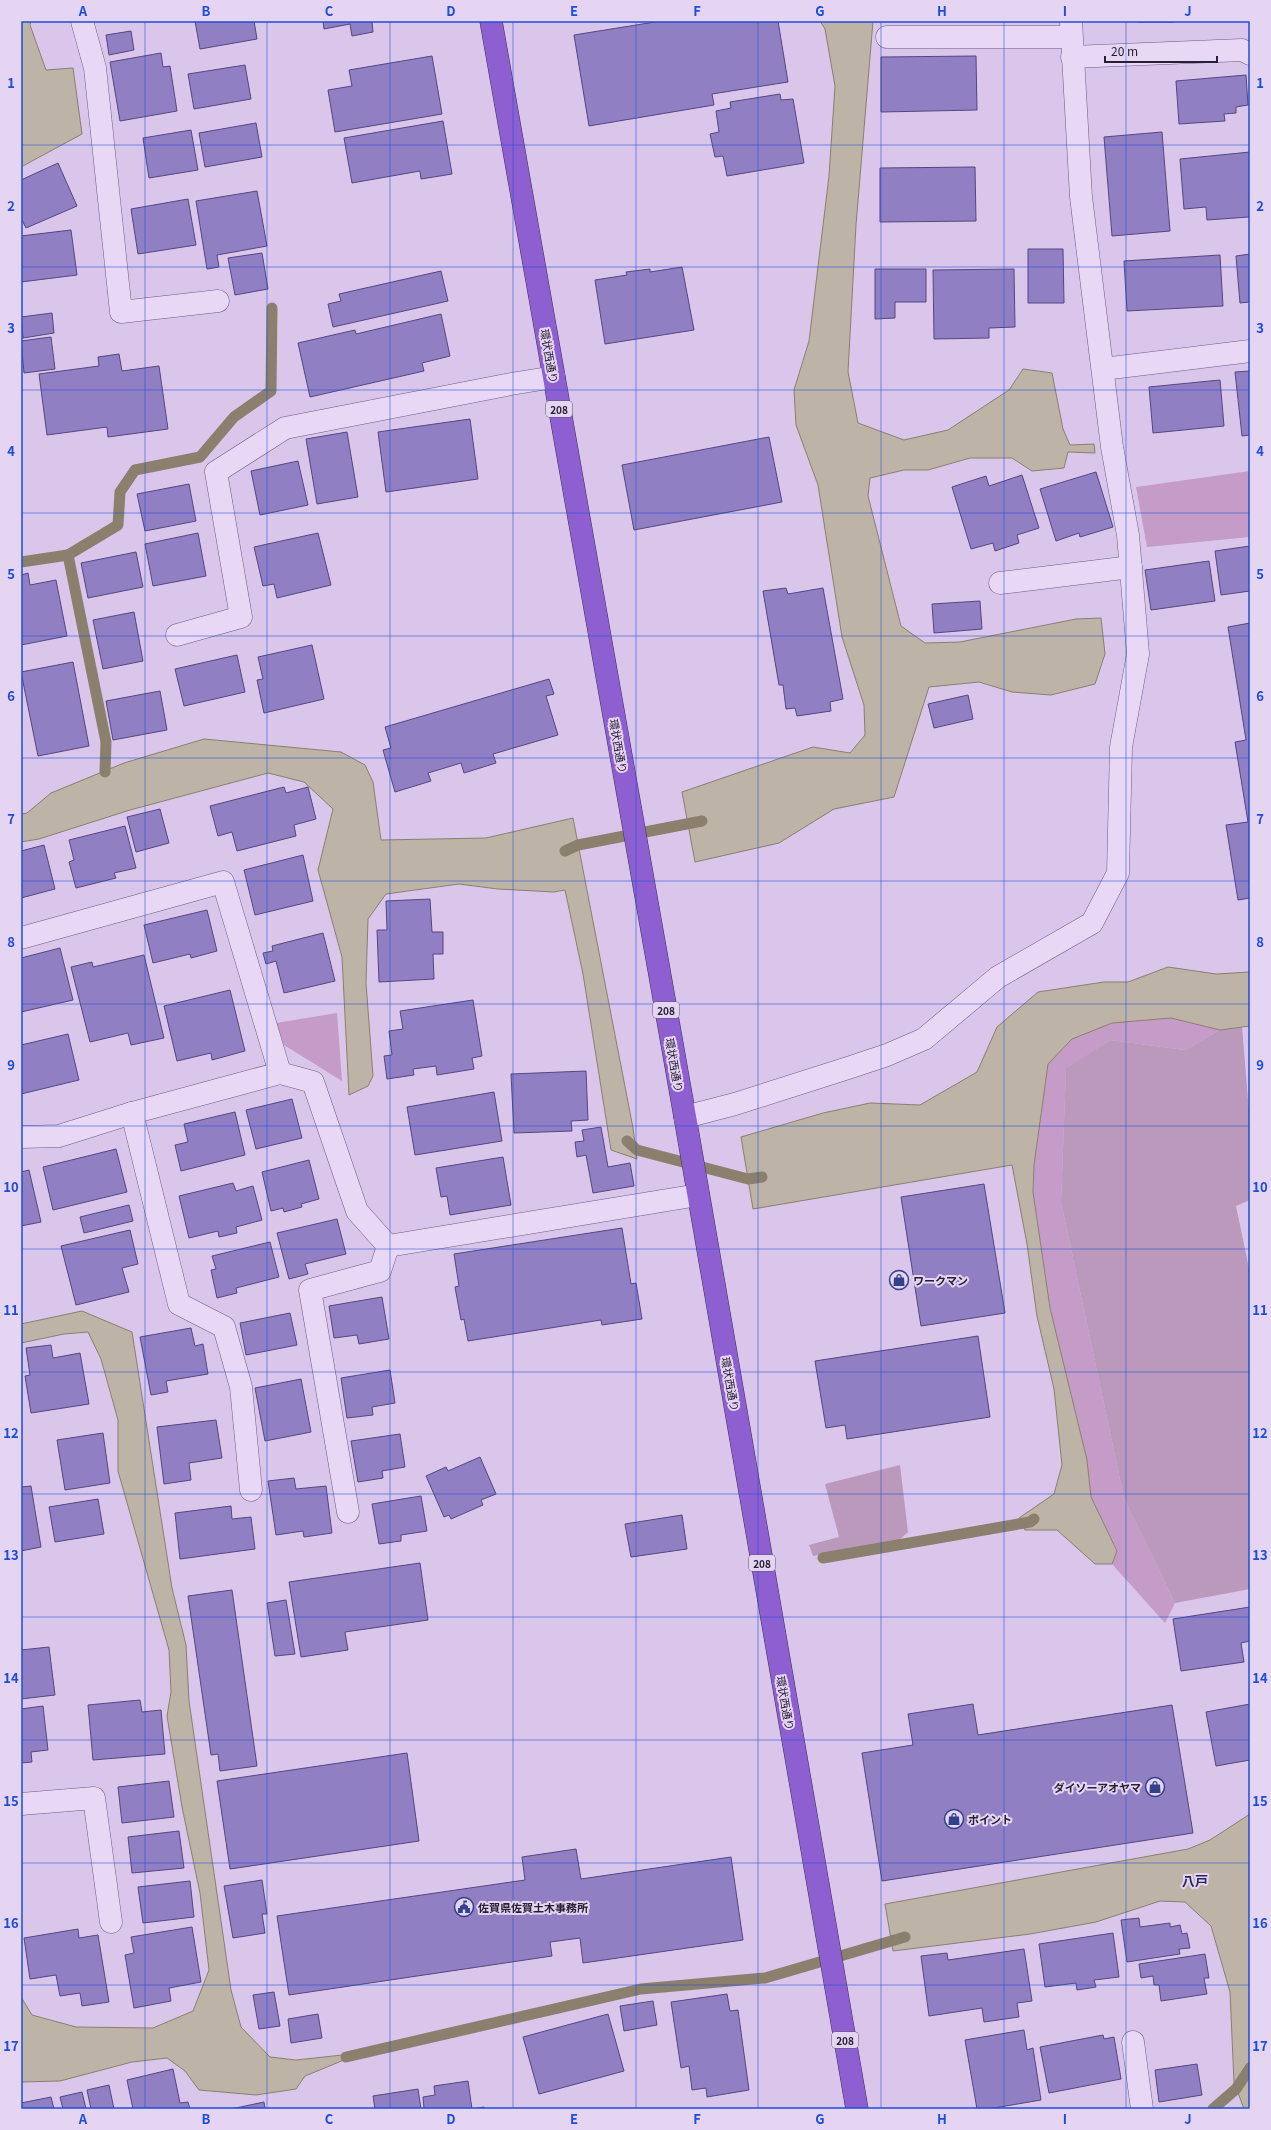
<svg xmlns="http://www.w3.org/2000/svg" width="1271" height="2130" font-family="Georgia,'Noto Sans JP',serif">
<style>
.green{fill:#c59bc7}
.cemetery{fill:#bb99bc}
.water{fill:#beb3a7;stroke:#8b7f6e}
.lines{fill:none;stroke-linecap:round;stroke-linejoin:round}
.stream{stroke:#8b7f6e;stroke-width:11}
.building{fill:#917fc4;stroke:#544680}
.minor-casing{stroke:#6c5d83;stroke-width:23}
.highway-casing{stroke:#3b3151;stroke-width:23}
.minor{stroke:#e8d8f5;stroke-width:22}
.highway{stroke:#8d5fd0;stroke-width:22}
.grid{fill:none;stroke:#1d4ed8;stroke-width:1;stroke-opacity:0.55}
.labels{text-anchor:middle;dominant-baseline:central;stroke-width:4;stroke-linejoin:round;paint-order:stroke}
.shield{fill:#e5d4f2;stroke:#60566e;stroke-width:1}
.shield-label{font-size:10px;font-weight:bold;fill:#272035}
.street-label{font-size:11px;fill:#272035;stroke:#e5d4f2}
.poi-label{font-size:11px;font-weight:bold;fill:#272035;stroke:#e5d4f2;text-anchor:start}
.quarter-label{font-size:13px;font-weight:bold;fill:#27235d;stroke:#e5d4f2}
.neatline{fill:none;stroke:#1d4ed8;stroke-width:1.5}
.grid-label{font-size:13px;text-anchor:middle;font-weight:bold;fill:#1d4ed8}
</style>
<rect width="100%" height="100%" fill="#d9c6ea"/>
<g class="green">
<polygon points="1250,471 1250,537 1147,547 1136,487"/>
<polygon points="337,1013 342,1081 284,1045 276,1023"/>
<polygon points="1171,1018 1220,1030 1185,1050 1110,1040 1066,1070 1061,1202 1124,1498 1175,1603 1165,1623 1112,1564 1117,1550 1091,1497 1087,1460 1050,1308 1033,1192 1034,1165 1048,1064 1072,1039 1112,1023"/>
</g>
<g class="cemetery">
<polygon points="1242,1027 1250,1124 1250,1200 1236,1206 1250,1273 1250,1589 1175,1603 1124,1498 1061,1202 1066,1069 1110,1040 1185,1050 1220,1030"/>
<polygon points="900,1465 908,1532 899,1540 813,1556 809,1545 839,1537 825,1484"/>
</g>
<g class="water">
<polygon points="21,21 31,21 30,25 46,70 73,68 82,134 21,167"/>
<polygon points="820,21 873,21 856,225 848,372 858,423 904,440 948,430 1009,390 1023,369 1052,373 1063,429 1070,445 1094,444 1095,453 1068,452 1064,468 1032,471 1012,458 970,458 928,470 904,470 870,478 868,496 901,626 925,643 960,642 1076,619 1101,618 1105,654 1095,684 1051,695 1012,692 979,682 929,687 894,797 834,809 779,843 695,862 682,792 813,747 850,753 865,735 864,705 842,637 818,485 796,425 794,390 809,341 829,176 835,86 825,29"/>
<polygon points="204,739 341,752 365,765 373,782 381,840 486,838 573,818 633,1128 637,1159 611,1150 583,974 565,890 554,892 498,889 459,884 386,894 368,919 366,983 373,1076 368,1086 349,1095 342,957 318,870 333,809 304,782 268,773 130,810 39,839 21,842 21,814 27,813 51,793 124,763"/>
<polygon points="1168,967 1216,974 1250,972 1250,1026 1220,1030 1171,1018 1112,1023 1072,1039 1048,1064 1034,1165 1033,1192 1050,1308 1087,1460 1091,1497 1117,1551 1112,1564 1095,1564 1057,1530 1025,1530 1019,1518 1054,1494 1062,1465 1054,1389 1037,1316 1027,1244 1012,1165 753,1209 741,1137 823,1113 870,1103 920,1105 977,1072 997,1027 1038,992 1104,982 1128,982"/>
<polygon points="82,1311 132,1332 172,1588 186,1645 189,1701 231,1990 241,2027 270,2057 296,2060 361,2053 305,2076 296,2089 256,2095 199,2090 185,2071 167,2058 132,2062 60,2081 21,2082 21,1997 32,2015 76,2027 153,2028 193,2011 209,1970 200,1893 182,1807 167,1716 171,1692 169,1650 118,1471 118,1420 101,1359 88,1332 64,1334 21,1343 21,1324"/>
<polygon points="1250,1814 1250,2109 1244,2109 1234,2082 1230,1992 1211,1926 1185,1902 1160,1901 1096,1922 1030,1934 893,1951 885,1904 1188,1849 1210,1840"/>
</g>
<g class="lines">
<g class="stream">
<polyline points="21,562 68,555"/>
<polyline points="105,772 106,742 68,555 118,525 120,492 135,470 200,457 234,417 271,391 272,308"/>
<polyline points="565,851 578,845 702,821"/>
<polyline points="627,1141 637,1150 748,1179 762,1177"/>
<polyline points="823,1558 1030,1522 1034,1519"/>
<polyline points="346,2057 641,1989 765,1978 905,1937"/>
<polyline points="1213,2109 1236,2089 1250,2068"/>
</g>
</g>
<g class="building">
<polygon points="195,21 254,21 257,39 200,49"/>
<polygon points="323,21 372,21 373,32 352,36 350,24 324,29"/>
<polygon points="661,21 778,21 788,82 712,94 714,105 589,126 574,35"/>
<rect x="1138" y="21" width="36" height="1"/>
<polygon points="131,31 134,50 109,55 106,35"/>
<polygon points="161,53 163,67 170,66 177,111 120,121 110,62"/>
<polygon points="432,56 442,114 335,132 328,90 352,86 349,70"/>
<polygon points="976,56 977,110 881,112 881,57"/>
<polygon points="245,65 251,99 194,109 188,74"/>
<polygon points="1246,75 1248,105 1236,107 1236,113 1224,114 1225,121 1179,124 1176,81"/>
<polygon points="780,94 781,100 793,99 804,163 727,176 723,156 715,157 710,134 719,132 716,111 731,108 730,102"/>
<polygon points="443,121 452,174 421,179 420,171 352,183 344,138"/>
<polygon points="256,123 262,157 205,167 199,133"/>
<polygon points="191,130 198,170 149,178 143,138"/>
<polygon points="1162,132 1170,231 1112,236 1104,137"/>
<polygon points="1250,152 1249,217 1207,220 1206,207 1184,209 1180,159"/>
<polygon points="58,163 77,206 26,228 21,218 21,180"/>
<polygon points="975,167 976,221 880,222 880,168"/>
<polygon points="257,191 267,246 217,255 219,267 207,269 196,201"/>
<polygon points="188,199 196,245 138,254 131,209"/>
<polygon points="71,230 77,275 21,282 21,236"/>
<polygon points="1028,249 1063,249 1064,303 1028,303"/>
<polygon points="262,253 268,289 235,295 228,258"/>
<polygon points="1250,254 1250,302 1240,303 1236,256"/>
<polygon points="1220,255 1223,306 1127,311 1124,261"/>
<polygon points="682,267 694,330 605,344 595,280 627,275 626,272 650,269 650,272"/>
<polygon points="875,269 926,269 926,302 895,302 895,318 875,319"/>
<polygon points="1014,269 1015,327 989,328 989,338 934,339 933,270"/>
<polygon points="441,271 448,301 333,327 328,304 341,301 339,294"/>
<polygon points="52,313 54,333 23,338 21,317"/>
<polygon points="441,314 450,356 422,363 424,371 310,397 298,343 355,330 356,334"/>
<polygon points="51,337 55,369 24,373 21,341"/>
<polygon points="119,354 122,371 159,366 168,429 108,437 107,427 47,435 39,374 99,366 98,357"/>
<polygon points="1250,371 1250,435 1242,436 1235,372"/>
<polygon points="1220,380 1224,426 1153,433 1149,387"/>
<polygon points="470,419 478,479 386,492 378,432"/>
<polygon points="347,432 358,497 317,504 306,439"/>
<polygon points="769,437 782,502 634,530 622,465"/>
<polygon points="298,461 308,505 260,515 251,471"/>
<polygon points="1096,472 1113,527 1080,537 1079,533 1056,541 1040,489"/>
<polygon points="1022,475 1039,528 1017,535 1019,543 995,551 993,543 971,549 952,487 986,476 989,486"/>
<polygon points="189,484 196,521 145,531 137,494"/>
<polygon points="198,533 206,576 153,586 145,544"/>
<polygon points="318,533 331,585 277,598 274,584 263,586 254,547"/>
<polygon points="1250,546 1250,591 1221,595 1215,551"/>
<polygon points="136,552 143,587 88,598 81,563"/>
<polygon points="1209,561 1215,601 1151,610 1145,570"/>
<polygon points="28,573 30,585 56,580 67,636 21,645 21,575"/>
<polygon points="786,588 788,594 823,588 843,699 830,702 831,711 797,716 795,708 786,709 783,685 779,685 763,591"/>
<polygon points="980,601 982,629 934,633 932,604"/>
<polygon points="134,612 143,661 103,669 93,620"/>
<polygon points="1250,623 1250,898 1238,900 1226,825 1248,822 1235,742 1246,740 1228,627"/>
<polygon points="312,645 324,699 264,713 257,680 263,679 258,657"/>
<polygon points="237,655 245,692 184,706 175,669"/>
<polygon points="73,662 89,746 38,756 21,672"/>
<polygon points="549,679 554,694 546,696 558,735 493,754 496,763 464,773 461,763 428,773 431,781 395,792 383,750 391,748 385,727"/>
<polygon points="160,691 167,730 113,740 106,701"/>
<polygon points="968,695 973,719 934,728 928,704"/>
<polygon points="284,787 286,793 308,787 316,819 294,825 296,836 237,851 232,832 218,836 210,806"/>
<polygon points="160,809 169,843 136,852 127,817"/>
<polygon points="125,826 136,868 114,873 116,878 76,888 69,862 74,860 69,840"/>
<polygon points="44,845 55,889 21,898 21,851"/>
<polygon points="303,855 313,901 255,915 244,870"/>
<polygon points="430,899 432,932 443,932 443,954 433,954 434,979 379,982 377,930 387,930 386,901"/>
<polygon points="207,910 217,951 191,958 190,954 153,963 144,925"/>
<polygon points="323,933 335,981 284,993 276,961 266,964 263,953 273,951 272,946"/>
<polygon points="60,948 73,1000 21,1012 21,958"/>
<polygon points="144,955 164,1038 131,1045 128,1033 90,1042 71,967 92,962 93,967"/>
<polygon points="230,990 245,1051 212,1060 211,1053 177,1061 164,1006"/>
<polygon points="473,1000 482,1056 472,1058 474,1069 437,1075 436,1066 413,1069 414,1075 387,1079 384,1056 392,1055 389,1031 403,1029 400,1011"/>
<polygon points="68,1034 79,1080 21,1094 21,1045"/>
<polygon points="586,1071 588,1120 571,1121 572,1131 514,1133 511,1074"/>
<polygon points="494,1092 502,1141 415,1155 407,1107"/>
<polygon points="292,1099 302,1138 256,1149 246,1110"/>
<polygon points="235,1112 245,1155 181,1171 175,1145 188,1142 184,1124"/>
<polygon points="601,1127 608,1167 630,1163 634,1186 593,1193 586,1155 577,1157 575,1142 584,1141 582,1130"/>
<polygon points="116,1149 127,1192 53,1210 43,1167"/>
<polygon points="503,1157 511,1205 450,1215 447,1196 441,1197 436,1168"/>
<polygon points="309,1160 319,1199 301,1204 302,1207 284,1212 283,1208 271,1211 262,1172"/>
<polygon points="29,1170 41,1222 21,1226 21,1172"/>
<polygon points="233,1183 236,1191 253,1186 262,1220 236,1227 237,1233 219,1237 218,1231 189,1238 179,1196"/>
<polygon points="984,1184 1005,1313 921,1326 901,1197"/>
<polygon points="129,1205 133,1221 84,1233 80,1217"/>
<polygon points="337,1219 346,1254 305,1264 308,1274 289,1279 277,1233"/>
<polygon points="622,1228 631,1284 636,1283 642,1319 602,1325 601,1320 468,1341 464,1319 461,1320 455,1287 459,1286 454,1254"/>
<polygon points="130,1230 138,1264 122,1268 129,1292 76,1305 61,1246"/>
<polygon points="270,1242 279,1277 236,1288 237,1293 217,1298 211,1270 216,1269 212,1256"/>
<polygon points="382,1297 389,1339 359,1344 357,1335 334,1338 329,1306"/>
<polygon points="290,1313 297,1345 246,1355 240,1323"/>
<polygon points="191,1328 195,1346 203,1344 208,1374 166,1381 168,1392 151,1395 140,1337"/>
<polygon points="978,1336 990,1417 847,1439 845,1425 826,1428 815,1361"/>
<polygon points="51,1345 53,1358 80,1353 89,1404 31,1413 25,1376 30,1375 26,1348"/>
<polygon points="390,1370 395,1403 372,1407 373,1415 347,1418 341,1378"/>
<polygon points="301,1379 311,1432 265,1441 255,1388"/>
<polygon points="216,1420 222,1458 189,1463 191,1480 164,1484 157,1427"/>
<polygon points="103,1433 110,1483 65,1490 57,1440"/>
<polygon points="400,1434 405,1467 382,1471 383,1478 358,1482 351,1441"/>
<polygon points="480,1457 496,1494 481,1500 483,1505 451,1519 449,1515 444,1517 426,1476 446,1467 448,1471"/>
<polygon points="294,1478 296,1489 326,1486 332,1533 304,1537 303,1531 276,1535 268,1481"/>
<polygon points="31,1486 41,1547 21,1551 21,1487"/>
<polygon points="421,1496 427,1531 401,1535 401,1541 379,1544 372,1504"/>
<polygon points="98,1499 104,1534 55,1542 49,1507"/>
<polygon points="231,1506 232,1519 251,1517 255,1549 180,1559 175,1513"/>
<polygon points="682,1515 687,1549 631,1557 625,1524"/>
<polygon points="420,1563 428,1620 345,1632 348,1650 301,1657 289,1582"/>
<polygon points="232,1590 257,1766 220,1771 218,1754 211,1755 188,1596"/>
<polygon points="286,1600 295,1654 275,1656 267,1603"/>
<polygon points="1250,1607 1250,1641 1241,1643 1244,1662 1181,1671 1173,1619"/>
<polygon points="49,1647 55,1695 21,1699 21,1650"/>
<polygon points="140,1700 142,1712 161,1710 165,1754 93,1760 88,1705"/>
<polygon points="973,1704 978,1735 1172,1705 1193,1833 882,1881 862,1753 913,1745 908,1714"/>
<polygon points="1250,1704 1250,1760 1216,1766 1206,1712"/>
<polygon points="43,1706 48,1750 31,1752 32,1762 21,1763 21,1709"/>
<polygon points="407,1753 419,1841 230,1869 217,1781"/>
<polygon points="169,1781 174,1817 122,1823 118,1787"/>
<polygon points="179,1831 184,1868 132,1873 128,1837"/>
<polygon points="576,1849 581,1879 731,1857 743,1940 583,1963 580,1938 550,1942 552,1956 289,1995 277,1916 525,1880 522,1857"/>
<polygon points="262,1880 267,1914 262,1914 265,1933 233,1938 224,1886"/>
<polygon points="190,1881 194,1917 143,1923 138,1887"/>
<polygon points="1139,1918 1140,1927 1170,1923 1170,1927 1180,1925 1182,1934 1187,1933 1190,1948 1179,1949 1180,1954 1127,1962 1121,1920"/>
<polygon points="192,1927 201,1982 169,1988 171,2001 134,2008 125,1955 134,1953 131,1937"/>
<polygon points="78,1929 79,1938 98,1935 109,2002 82,2006 80,1993 60,1996 56,1975 30,1979 24,1938"/>
<polygon points="1113,1933 1119,1977 1094,1980 1096,1987 1077,1990 1076,1983 1045,1987 1039,1944"/>
<polygon points="1024,1949 1032,2001 1017,2003 1019,2017 984,2022 982,2008 929,2016 921,1956 947,1953 948,1960"/>
<polygon points="1205,1954 1209,1978 1204,1978 1207,1994 1161,2001 1159,1985 1154,1985 1153,1976 1141,1978 1139,1964"/>
<polygon points="274,1992 280,2026 259,2029 253,1995"/>
<polygon points="727,1994 730,2011 738,2010 749,2090 707,2097 706,2088 692,2090 689,2066 681,2068 671,2002"/>
<polygon points="653,2001 657,2025 624,2031 620,2006"/>
<polygon points="318,2014 322,2038 291,2043 288,2019"/>
<polygon points="608,2014 624,2071 539,2094 523,2037"/>
<polygon points="1024,2030 1027,2050 1033,2048 1041,2100 988,2109 977,2109 965,2040"/>
<polygon points="1103,2035 1104,2039 1114,2037 1121,2079 1049,2093 1040,2047"/>
<polygon points="1197,2064 1202,2095 1159,2102 1155,2070"/>
<polygon points="173,2069 180,2103 188,2102 190,2109 133,2109 127,2080"/>
<polygon points="468,2081 472,2109 484,2107 485,2109 424,2109 423,2097 435,2095 434,2086"/>
<polygon points="109,2085 114,2109 91,2109 87,2090"/>
<polygon points="418,2089 421,2109 375,2109 373,2096"/>
<polygon points="82,2092 86,2109 63,2109 60,2097"/>
<polygon points="51,2097 54,2109 21,2109 21,2103"/>
<polygon points="264,2102 265,2109 231,2109"/>
</g>
<g class="lines">
<defs>
<g id="minor">
<polyline points="82,21 95,68 121,312 218,301"/>
<polyline points="887,37 1071,37"/>
<polyline points="1072,57 1242,50 1250,54"/>
<polyline points="1103,369 1250,351"/>
<polyline points="1000,583 1131,567"/>
<polyline points="177,635 241,617 216,472 285,428 511,384 554,377"/>
<polyline points="21,938 223,882 280,1073"/>
<polyline points="132,1113 179,1304 224,1327 241,1387 251,1490"/>
<polyline points="685,1117 735,1104 848,1068 887,1055 924,1039 998,977 1092,923 1118,873 1121,747 1138,654 1128,535 1112,447 1081,197 1071,21"/>
<polyline points="21,1137 59,1136 132,1113 280,1073 313,1082 357,1211 388,1246 698,1195"/>
<polyline points="348,1512 310,1290 380,1271 388,1246"/>
<polyline points="21,1804 94,1798 111,1922"/>
<polyline points="1133,2042 1142,2109"/>
</g>
<polyline id="highway" points="491,21 685,1117 857,2109"/>
</defs>
<use href="#minor" class="minor-casing"/>
<use href="#highway" class="highway-casing"/>
<use href="#minor" class="minor"/>
<use href="#highway" class="highway"/>
</g>
<path class="grid" d="M145,21v2088M267,21v2088M390,21v2088M513,21v2088M636,21v2088M758,21v2088M881,21v2088M1004,21v2088M1126,21v2088M21,145h1229M21,267h1229M21,390h1229M21,513h1229M21,636h1229M21,758h1229M21,881h1229M21,1004h1229M21,1126h1229M21,1249h1229M21,1372h1229M21,1494h1229M21,1617h1229M21,1740h1229M21,1863h1229M21,1985h1229"/>
<defs>
<symbol id="shop-ring" viewBox="-11 -11 22 22"><circle r="9.5" fill="#e5d4f2" stroke="#33418c" stroke-width="1.5"/><path d="M-5-2.5h2.3a2.7 3.5 0 0 1 5.4 0H5L5.5 6h-11ZM-1.5-2.5h3a1.5 2.3 0 0 0-3 0Z" fill="#33418c"/></symbol>
<symbol id="civic-ring" viewBox="-11 -11 22 22"><circle r="9.5" fill="#e5d4f2" stroke="#33418c" stroke-width="1.5"/><path d="M-.6-6.5H3V-4.5H.6V-3L4-1V1h2V6H-6V1h2V-1L-.6-3ZM-1.2 2.5V6h2.4V2.5Z" fill="#33418c"/></symbol>
</defs>
<g fill-rule="evenodd">
<use href="#shop-ring" x="888" y="1269" width="22" height="22"/>
<use href="#shop-ring" x="1144" y="1776" width="22" height="22"/>
<use href="#shop-ring" x="943" y="1808" width="22" height="22"/>
<use href="#civic-ring" x="453" y="1896" width="22" height="22"/>
</g>
<g class="labels">
<g class="shield">
<rect x="546" y="401" width="26" height="16" rx="3"/>
<rect x="653" y="1002" width="26" height="16" rx="3"/>
<rect x="749" y="1555" width="26" height="16" rx="3"/>
<rect x="832" y="2032" width="26" height="16" rx="3"/>
</g>
<g class="shield-label">
<text x="559" y="409">208</text>
<text x="666" y="1010">208</text>
<text x="762" y="1563">208</text>
<text x="845" y="2040">208</text>
</g>
<g class="street-label">
<text transform="translate(550 356) rotate(80)">環状西通り</text>
<text transform="translate(619 746) rotate(80)">環状西通り</text>
<text transform="translate(675 1065) rotate(80)">環状西通り</text>
<text transform="translate(731 1384) rotate(80)">環状西通り</text>
<text transform="translate(786 1703) rotate(80)">環状西通り</text>
</g>
<g class="poi-label">
<text x="913" y="1280">ワークマン</text>
<text x="1141" y="1787" text-anchor="end">ダイソーアオヤマ</text>
<text x="968" y="1819">ポイント</text>
<text x="478" y="1907">佐賀県佐賀土木事務所</text>
</g>
<g class="quarter-label">
<text x="1195" y="1880">八戸</text>
</g>
</g>
<rect width="1271" height="2130" fill="none" stroke="#e5d4f2" stroke-width="44"/>
<path d="M1105 56v6h112v-6" fill="none" stroke="#272035" stroke-width="2"/>
<text x="1111" y="56" font-size="12" fill="#272035" stroke="#e5d4f2" stroke-width="3" paint-order="stroke">20 m</text>
<rect x="22" y="22" width="1227" height="2086" class="neatline"/>
<g class="grid-label">
<text x="83" y="16">A</text>
<text x="206" y="16">B</text>
<text x="329" y="16">C</text>
<text x="451" y="16">D</text>
<text x="574" y="16">E</text>
<text x="697" y="16">F</text>
<text x="820" y="16">G</text>
<text x="942" y="16">H</text>
<text x="1065" y="16">I</text>
<text x="1188" y="16">J</text>
<text x="11" y="88">1</text>
<text x="1260" y="88">1</text>
<text x="11" y="211">2</text>
<text x="1260" y="211">2</text>
<text x="11" y="333">3</text>
<text x="1260" y="333">3</text>
<text x="11" y="456">4</text>
<text x="1260" y="456">4</text>
<text x="11" y="579">5</text>
<text x="1260" y="579">5</text>
<text x="11" y="701">6</text>
<text x="1260" y="701">6</text>
<text x="11" y="824">7</text>
<text x="1260" y="824">7</text>
<text x="11" y="947">8</text>
<text x="1260" y="947">8</text>
<text x="11" y="1070">9</text>
<text x="1260" y="1070">9</text>
<text x="11" y="1192">10</text>
<text x="1260" y="1192">10</text>
<text x="11" y="1315">11</text>
<text x="1260" y="1315">11</text>
<text x="11" y="1438">12</text>
<text x="1260" y="1438">12</text>
<text x="11" y="1560">13</text>
<text x="1260" y="1560">13</text>
<text x="11" y="1683">14</text>
<text x="1260" y="1683">14</text>
<text x="11" y="1806">15</text>
<text x="1260" y="1806">15</text>
<text x="11" y="1928">16</text>
<text x="1260" y="1928">16</text>
<text x="11" y="2051">17</text>
<text x="1260" y="2051">17</text>
<text x="83" y="2124">A</text>
<text x="206" y="2124">B</text>
<text x="329" y="2124">C</text>
<text x="451" y="2124">D</text>
<text x="574" y="2124">E</text>
<text x="697" y="2124">F</text>
<text x="820" y="2124">G</text>
<text x="942" y="2124">H</text>
<text x="1065" y="2124">I</text>
<text x="1188" y="2124">J</text>
</g>
</svg>
